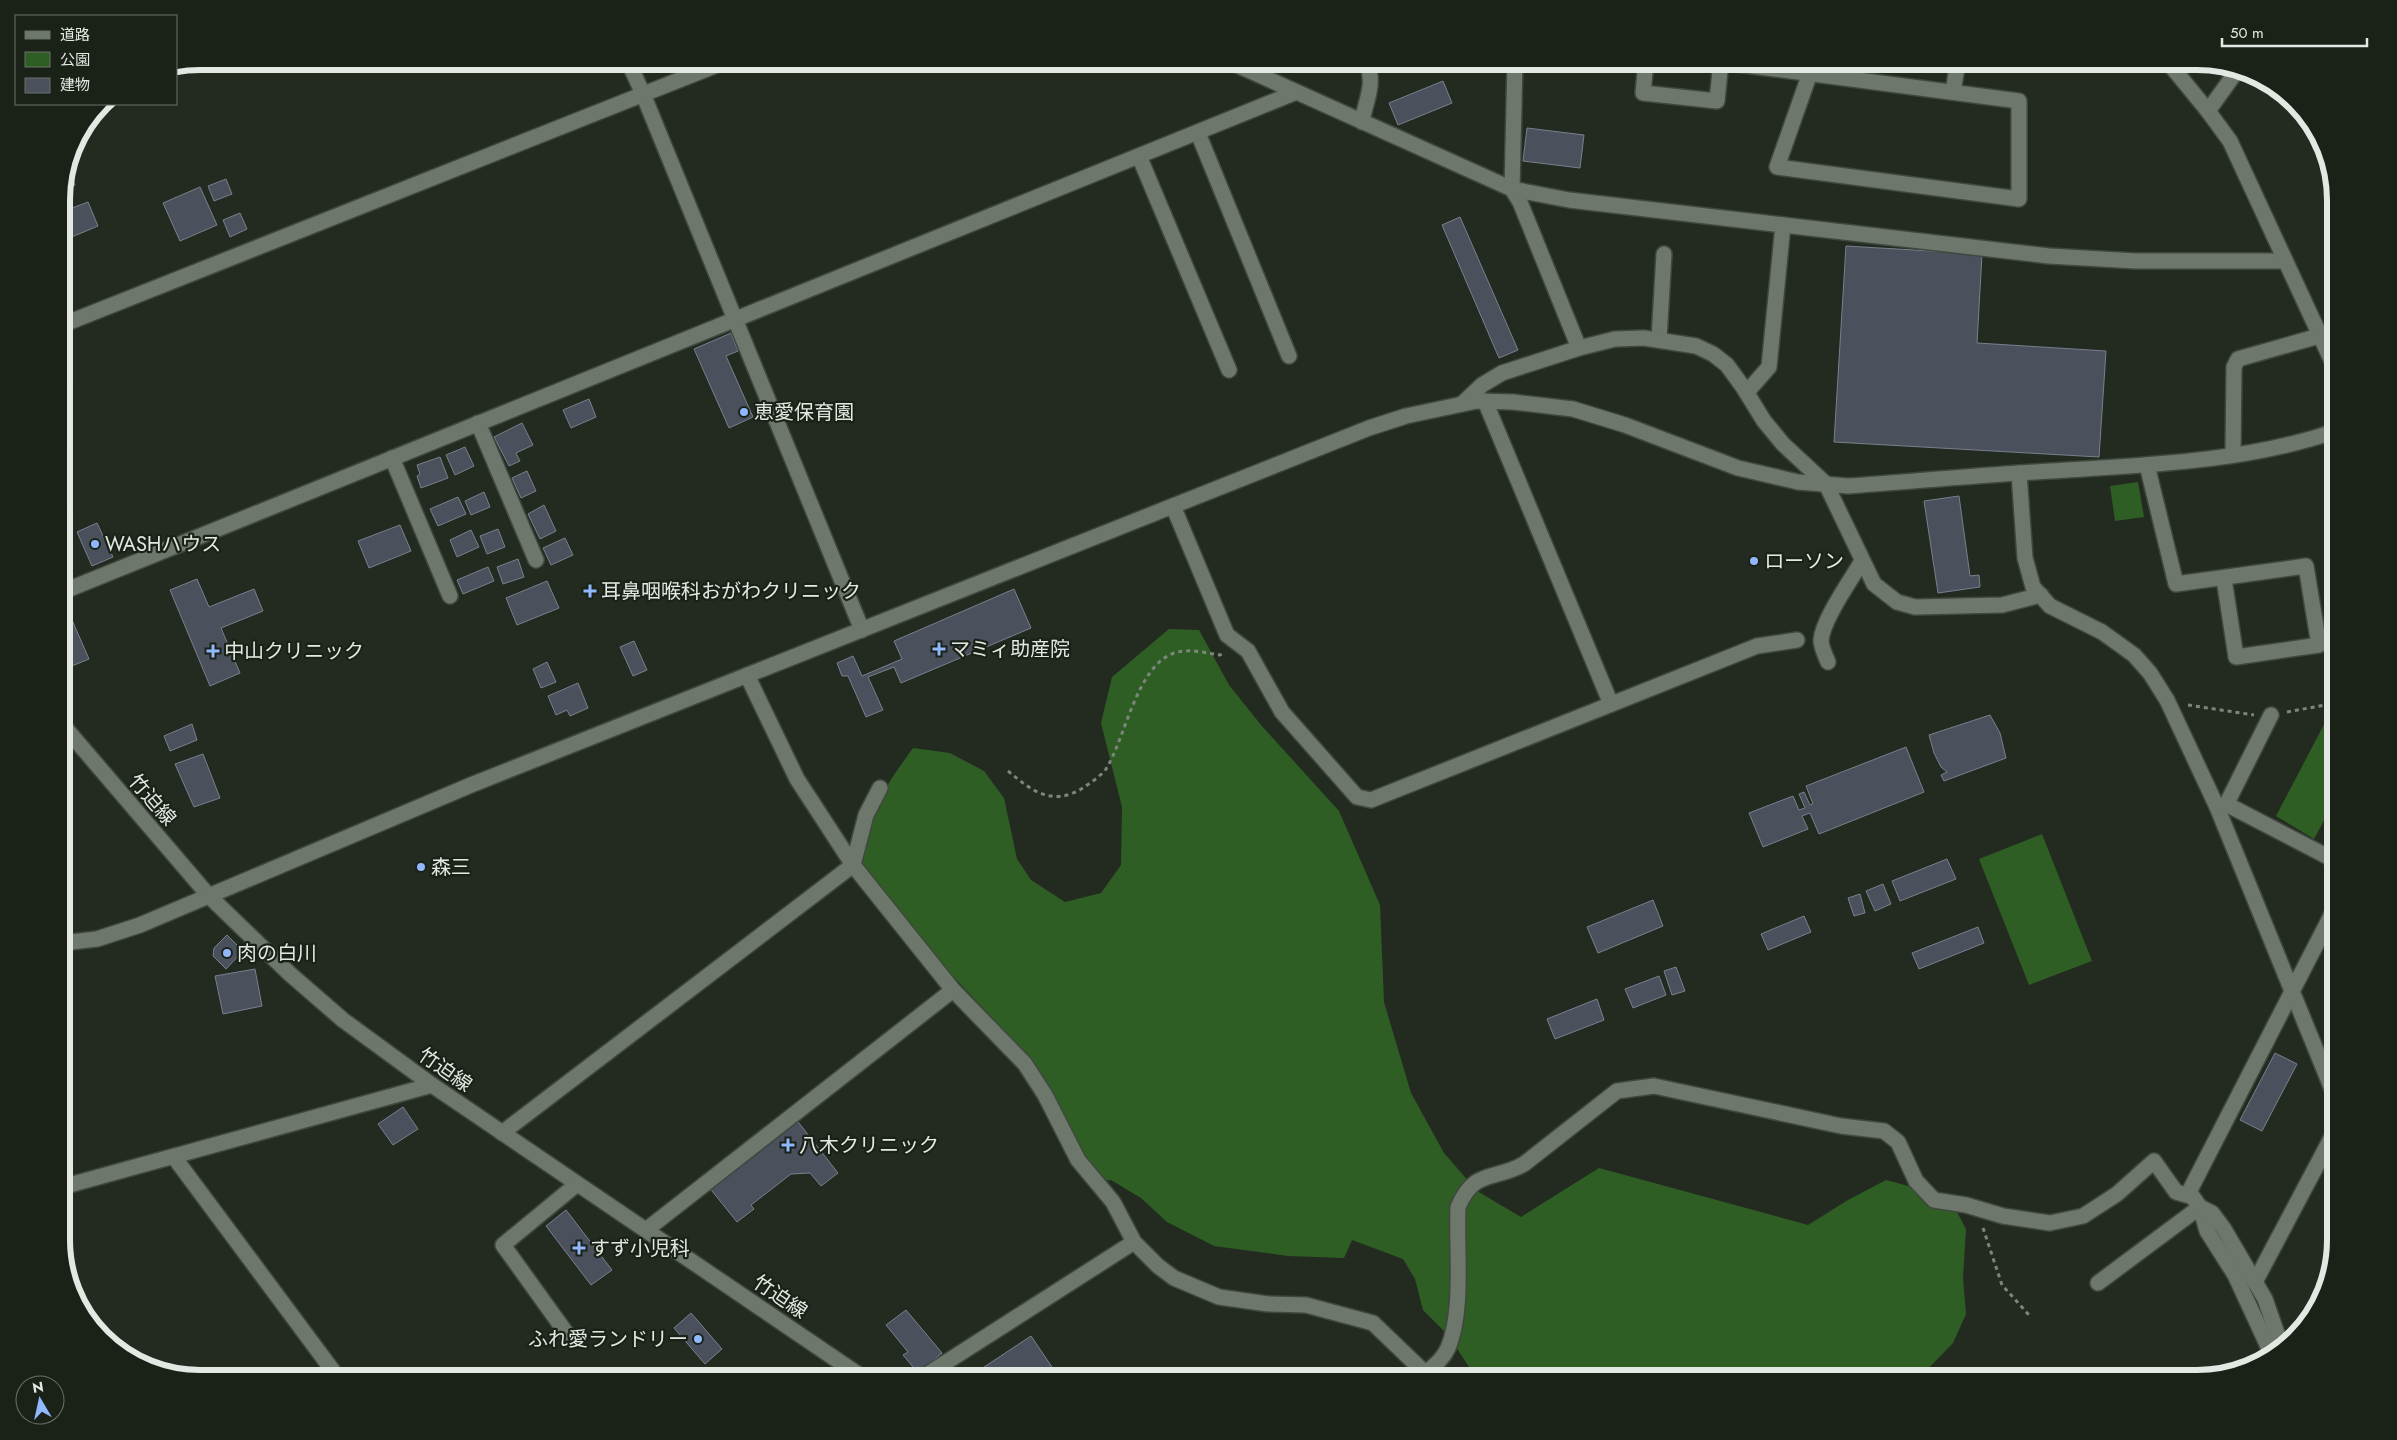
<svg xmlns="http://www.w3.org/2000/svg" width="2397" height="1440" font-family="Jost,'Noto Sans JP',sans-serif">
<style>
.green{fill:#2f5e24}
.building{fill:#4a515d;stroke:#79808d}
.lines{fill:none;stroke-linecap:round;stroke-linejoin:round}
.minor-casing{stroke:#40473f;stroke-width:18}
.path{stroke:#7e857c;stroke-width:3;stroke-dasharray:4 4;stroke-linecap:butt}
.minor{stroke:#6d776b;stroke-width:15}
.poi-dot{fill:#91b8fd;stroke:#1a2218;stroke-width:2}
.labels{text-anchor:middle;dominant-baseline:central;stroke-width:4.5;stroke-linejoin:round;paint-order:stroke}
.poi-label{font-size:20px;fill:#e3e8e2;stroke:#1a2218;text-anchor:start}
.street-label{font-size:20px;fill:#e3e8e2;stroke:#1a2218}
.rim{fill:none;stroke:#e3e8e2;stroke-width:6}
</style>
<rect width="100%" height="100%" fill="#232b21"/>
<g class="green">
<polygon points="2138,482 2144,517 2115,521 2110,486"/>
<path d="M1169,629l30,1 30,55 32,40 78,86 41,94 4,97 27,91 33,60 33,38 44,26 78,-49 209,57 40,-25 38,-20 63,17 17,32 -3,49 3,36 -13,29 -35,36h-441l-29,-44 -25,-25 -8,-31 -12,-20 -51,-19 -8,18 -56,-2 -74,-10 -47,-24 -26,-24 -30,-18 -9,1 -24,-35 -49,-89 -96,-102 -71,-86c-5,-45 26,-86 51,-121l37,5 34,18 20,27 13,61 14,21 34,22 36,-9 20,-28 1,-58 -21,-84 11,-46z"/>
<polygon points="2336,713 2336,798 2314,839 2276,816 2329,715"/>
<polygon points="2042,834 2092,961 2029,985 1979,859"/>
</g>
<g class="building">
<polygon points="1443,81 1452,103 1398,125 1389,103"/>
<polygon points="1527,128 1584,135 1580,168 1523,161"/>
<polygon points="67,167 75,185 62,191"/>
<polygon points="226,179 232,194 214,201 208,186"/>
<polygon points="200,187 217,225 180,241 163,203"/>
<polygon points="88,202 98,226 62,241 62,205 64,211"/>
<polygon points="240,213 247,229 230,237 223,220"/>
<polygon points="1460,217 1518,350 1499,358 1442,225"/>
<polygon points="1846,246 1982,254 1977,343 2106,351 2099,457 1834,442"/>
<polygon points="731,333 738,351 726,356 753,417 729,428 694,349"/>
<polygon points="589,399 596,417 571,428 563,410"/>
<polygon points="522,423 533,445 516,453 520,461 509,466 494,437"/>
<polygon points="465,447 474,466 455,475 446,455"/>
<polygon points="440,457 448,478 421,488 417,476 420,474 417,465"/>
<polygon points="527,471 536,491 521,498 512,478"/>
<polygon points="484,492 490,507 471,515 465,501"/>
<polygon points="1959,496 1970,576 1979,575 1980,587 1938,593 1924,501"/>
<polygon points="458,497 466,514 438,526 430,509"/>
<polygon points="544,505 556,531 540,539 528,514"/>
<polygon points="97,523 113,557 92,566 77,532"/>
<polygon points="400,525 411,551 369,568 358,541"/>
<polygon points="498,529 505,547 487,554 480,536"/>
<polygon points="471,530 479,547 457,557 450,540"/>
<polygon points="565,538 573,555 551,565 543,548"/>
<polygon points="518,559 524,577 503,584 497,567"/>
<polygon points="488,567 494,581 463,594 457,580"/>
<polygon points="197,579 209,607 254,589 263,611 221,628 240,673 210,686 170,590"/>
<polygon points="547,581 559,608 517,625 506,598"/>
<polygon points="1014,589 1031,628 901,683 894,667 868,677 883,710 866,717 848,676 842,676 837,663 853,656 862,676 902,659 894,641"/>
<polygon points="62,597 89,659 62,670"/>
<polygon points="634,641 647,670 633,676 620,647"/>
<polygon points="547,662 556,682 541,688 533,669"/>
<polygon points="578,683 588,708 570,716 567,710 556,715 548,696"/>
<polygon points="1990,715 2000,733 2006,758 1944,781 1941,775 1947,772 1941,767 1934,753 1929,735"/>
<polygon points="192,724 197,740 170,751 164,736"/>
<polygon points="1906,747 1924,792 1819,834 1810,813 1802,816 1808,829 1763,847 1749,813 1793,796 1799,810 1805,808 1799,794 1804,792 1810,805 1813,804 1806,786"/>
<polygon points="203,754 220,798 194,807 175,764"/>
<polygon points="1947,859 1956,879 1900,901 1892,881"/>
<polygon points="1883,884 1891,904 1875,911 1866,891"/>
<polygon points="1860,894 1865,913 1854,916 1848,898"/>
<polygon points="1653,900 1663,926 1598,953 1587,927"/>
<polygon points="1804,916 1811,932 1768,950 1761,934"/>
<polygon points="1978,927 1984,943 1919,969 1912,953"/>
<polygon points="227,935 243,951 226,969 213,956 214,948"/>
<polygon points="1676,967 1685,991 1672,995 1664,971"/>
<polygon points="255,969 262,1006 223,1014 215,976"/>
<polygon points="1659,976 1666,995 1633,1008 1625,989"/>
<polygon points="1597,999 1604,1020 1555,1039 1547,1019"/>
<polygon points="2275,1053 2297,1064 2262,1131 2240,1120"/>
<polygon points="403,1107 418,1129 393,1145 378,1124"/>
<polygon points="795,1118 838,1173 821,1186 810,1173 791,1174 751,1205 754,1209 737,1222 708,1186"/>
<polygon points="566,1210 612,1270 591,1285 546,1226"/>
<polygon points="906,1310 942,1353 918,1373 903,1355 908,1352 886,1325"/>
<polygon points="691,1313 722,1349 705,1364 674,1328"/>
<polygon points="1031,1336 1058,1376 1053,1379 966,1379"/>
</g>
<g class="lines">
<defs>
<g id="minor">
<polyline points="628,61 643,94 862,630"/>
<polyline points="1228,61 1512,189 1520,202 1579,348"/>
<polyline points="1515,61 1512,189 1569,200 2049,256 2136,261 2284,261"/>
<polyline points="1646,61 1643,93 1717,101 1721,61"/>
<polyline points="2167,61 2208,111 2230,141 2336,370"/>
<polyline points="1721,62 2019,101 2019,199 1777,167 1810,73 1814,61"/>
<polyline points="1953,92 1958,61"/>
<polyline points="2208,111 2236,72"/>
<path d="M1362,122c4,-24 14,-37 4,-61"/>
<polyline points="1198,133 1289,356"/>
<polyline points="1139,156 1229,370"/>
<polyline points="62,325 727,61"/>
<polyline points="1659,339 1664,254"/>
<polyline points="1747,392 1769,367 1783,225"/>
<polyline points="1485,401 1611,704"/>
<polyline points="1462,404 1482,385 1502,373 1579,348 1615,339 1644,338 1696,346 1713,354 1727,365 1743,387 1764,421 1783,444 1826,484 1874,584 1897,602 1915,607 2002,605 2041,595"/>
<polyline points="478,423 536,560"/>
<polyline points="2233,455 2234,367 2238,359 2319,336"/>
<polyline points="392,458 450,596"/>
<polyline points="2147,465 2176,584 2306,566 2319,645 2236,657 2224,579"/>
<polyline points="2019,473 2025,558 2033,587 2050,606 2102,632 2134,655 2150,673 2167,700 2217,807 2336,1099"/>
<polyline points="1173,506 1227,635 1248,651 1282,712 1290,721 1357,797 1371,800 1757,646 1797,640"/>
<polyline points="62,592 1294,93"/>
<path d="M1828,662c-3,-7 -7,-15 -7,-22 2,-21 30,-60 41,-79"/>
<path d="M747,675l50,104 56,86 100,125 72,74 20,31 33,65 35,42 21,40 24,24 16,12 45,19 49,7 38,1 67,18 52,50c10,-7 18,-14 23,-25 16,-38 8,-99 10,-141 17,-39 36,-26 66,-43l93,-73 37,-5 187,40 43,5 14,11 18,39 18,19 32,5 37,11 47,7 33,-7 34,-22 37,-33 22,31 17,5"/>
<polyline points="62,724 209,896 290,974 343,1020 432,1085 865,1379"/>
<polyline points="2226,805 2271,715"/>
<polyline points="2217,807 2228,805 2336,861"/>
<path d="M62,943l35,-4 43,-14 331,-140 898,-357 37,-12 71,-15 36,1 60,7 52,16 113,43 60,14 50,4c68,-5 135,-11 203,-15 95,-6 194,-9 285,-40"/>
<polyline points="502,1133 853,865 866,815 880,788"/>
<polyline points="174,1157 339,1379"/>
<polyline points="62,1187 432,1085"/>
<polyline points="646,1230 953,990"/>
<polyline points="2255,1282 2336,1129"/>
<polyline points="2098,1283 2200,1207 2207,1231 2235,1275 2272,1355"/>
<polyline points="567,1334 503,1245 577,1184"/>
<polyline points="2281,1345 2265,1299 2224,1229 2212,1213 2200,1207 2189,1192 2336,906"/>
<polyline points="920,1379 1134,1242"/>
</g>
</defs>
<use href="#minor" class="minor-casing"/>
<g class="path">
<polyline points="2188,705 2254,715"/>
<polyline points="2287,712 2336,703"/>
<path d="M1008,771c24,20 44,36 75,17 7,-5 18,-12 23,-19 20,-32 30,-102 68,-116 15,-5 31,0 46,2l3,-2"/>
<polyline points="1983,1228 2002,1285 2029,1315"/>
</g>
<use href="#minor" class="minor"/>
</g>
<g class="poi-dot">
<circle cx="744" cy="412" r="5"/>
<circle cx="95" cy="544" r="5"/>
<circle cx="1754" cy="561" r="5"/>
<path d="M587.5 583.5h5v5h5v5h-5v5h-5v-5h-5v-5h5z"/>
<path d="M936.5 641.5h5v5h5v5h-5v5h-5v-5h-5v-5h5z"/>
<path d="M210.5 643.5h5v5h5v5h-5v5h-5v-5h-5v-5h5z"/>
<circle cx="421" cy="867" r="5"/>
<circle cx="227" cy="953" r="5"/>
<path d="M785.5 1137.5h5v5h5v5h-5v5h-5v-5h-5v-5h5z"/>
<path d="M576.5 1240.5h5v5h5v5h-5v5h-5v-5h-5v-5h5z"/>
<circle cx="698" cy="1339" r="5"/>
</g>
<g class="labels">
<g class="poi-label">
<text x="754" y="412">恵愛保育園</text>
<text x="105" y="544">WASHハウス</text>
<text x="1764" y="561">ローソン</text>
<text x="601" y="591">耳鼻咽喉科おがわクリニック</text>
<text x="950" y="649">マミィ助産院</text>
<text x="224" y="651">中山クリニック</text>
<text x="431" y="867">森三</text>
<text x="237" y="953">肉の白川</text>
<text x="799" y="1145">八木クリニック</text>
<text x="590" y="1248">すず小児科</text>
<text x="688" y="1339" text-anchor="end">ふれ愛ランドリー</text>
</g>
<g class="street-label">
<text transform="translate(152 800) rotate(49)">竹迫線</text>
<text transform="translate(445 1070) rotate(35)">竹迫線</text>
<text transform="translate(780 1297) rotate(34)">竹迫線</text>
</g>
</g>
<path d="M0 0H2397V1440H0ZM200 70H2197A130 130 0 0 1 2327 200V1240A130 130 0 0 1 2197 1370H200A130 130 0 0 1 70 1240V200A130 130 0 0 1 200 70Z" fill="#1a2218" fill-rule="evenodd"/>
<path class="rim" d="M200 70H2197A130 130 0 0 1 2327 200V1240A130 130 0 0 1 2197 1370H200A130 130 0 0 1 70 1240V200A130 130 0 0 1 200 70Z"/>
<rect x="15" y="15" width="162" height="90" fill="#1a2218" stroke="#6a7169"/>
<rect x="25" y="31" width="25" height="8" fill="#6d776b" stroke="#6a7169"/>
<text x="60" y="40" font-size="15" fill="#e3e8e2">道路</text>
<rect x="25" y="52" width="25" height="15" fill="#2f5e24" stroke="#6a7169"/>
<text x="60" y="65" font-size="15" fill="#e3e8e2">公園</text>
<rect x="25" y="78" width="25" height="15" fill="#4a515d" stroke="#6a7169"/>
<text x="60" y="90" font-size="15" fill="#e3e8e2">建物</text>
<g transform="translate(40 1400) rotate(351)"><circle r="24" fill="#1a2218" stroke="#6a7169"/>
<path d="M0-4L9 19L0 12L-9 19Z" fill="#91b8fd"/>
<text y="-8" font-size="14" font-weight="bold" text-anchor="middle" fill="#e3e8e2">N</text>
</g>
<path d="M2222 38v8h145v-8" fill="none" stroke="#e3e8e2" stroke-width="2.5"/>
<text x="2230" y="38" font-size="15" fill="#e3e8e2" stroke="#1a2218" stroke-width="4" paint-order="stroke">50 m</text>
</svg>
